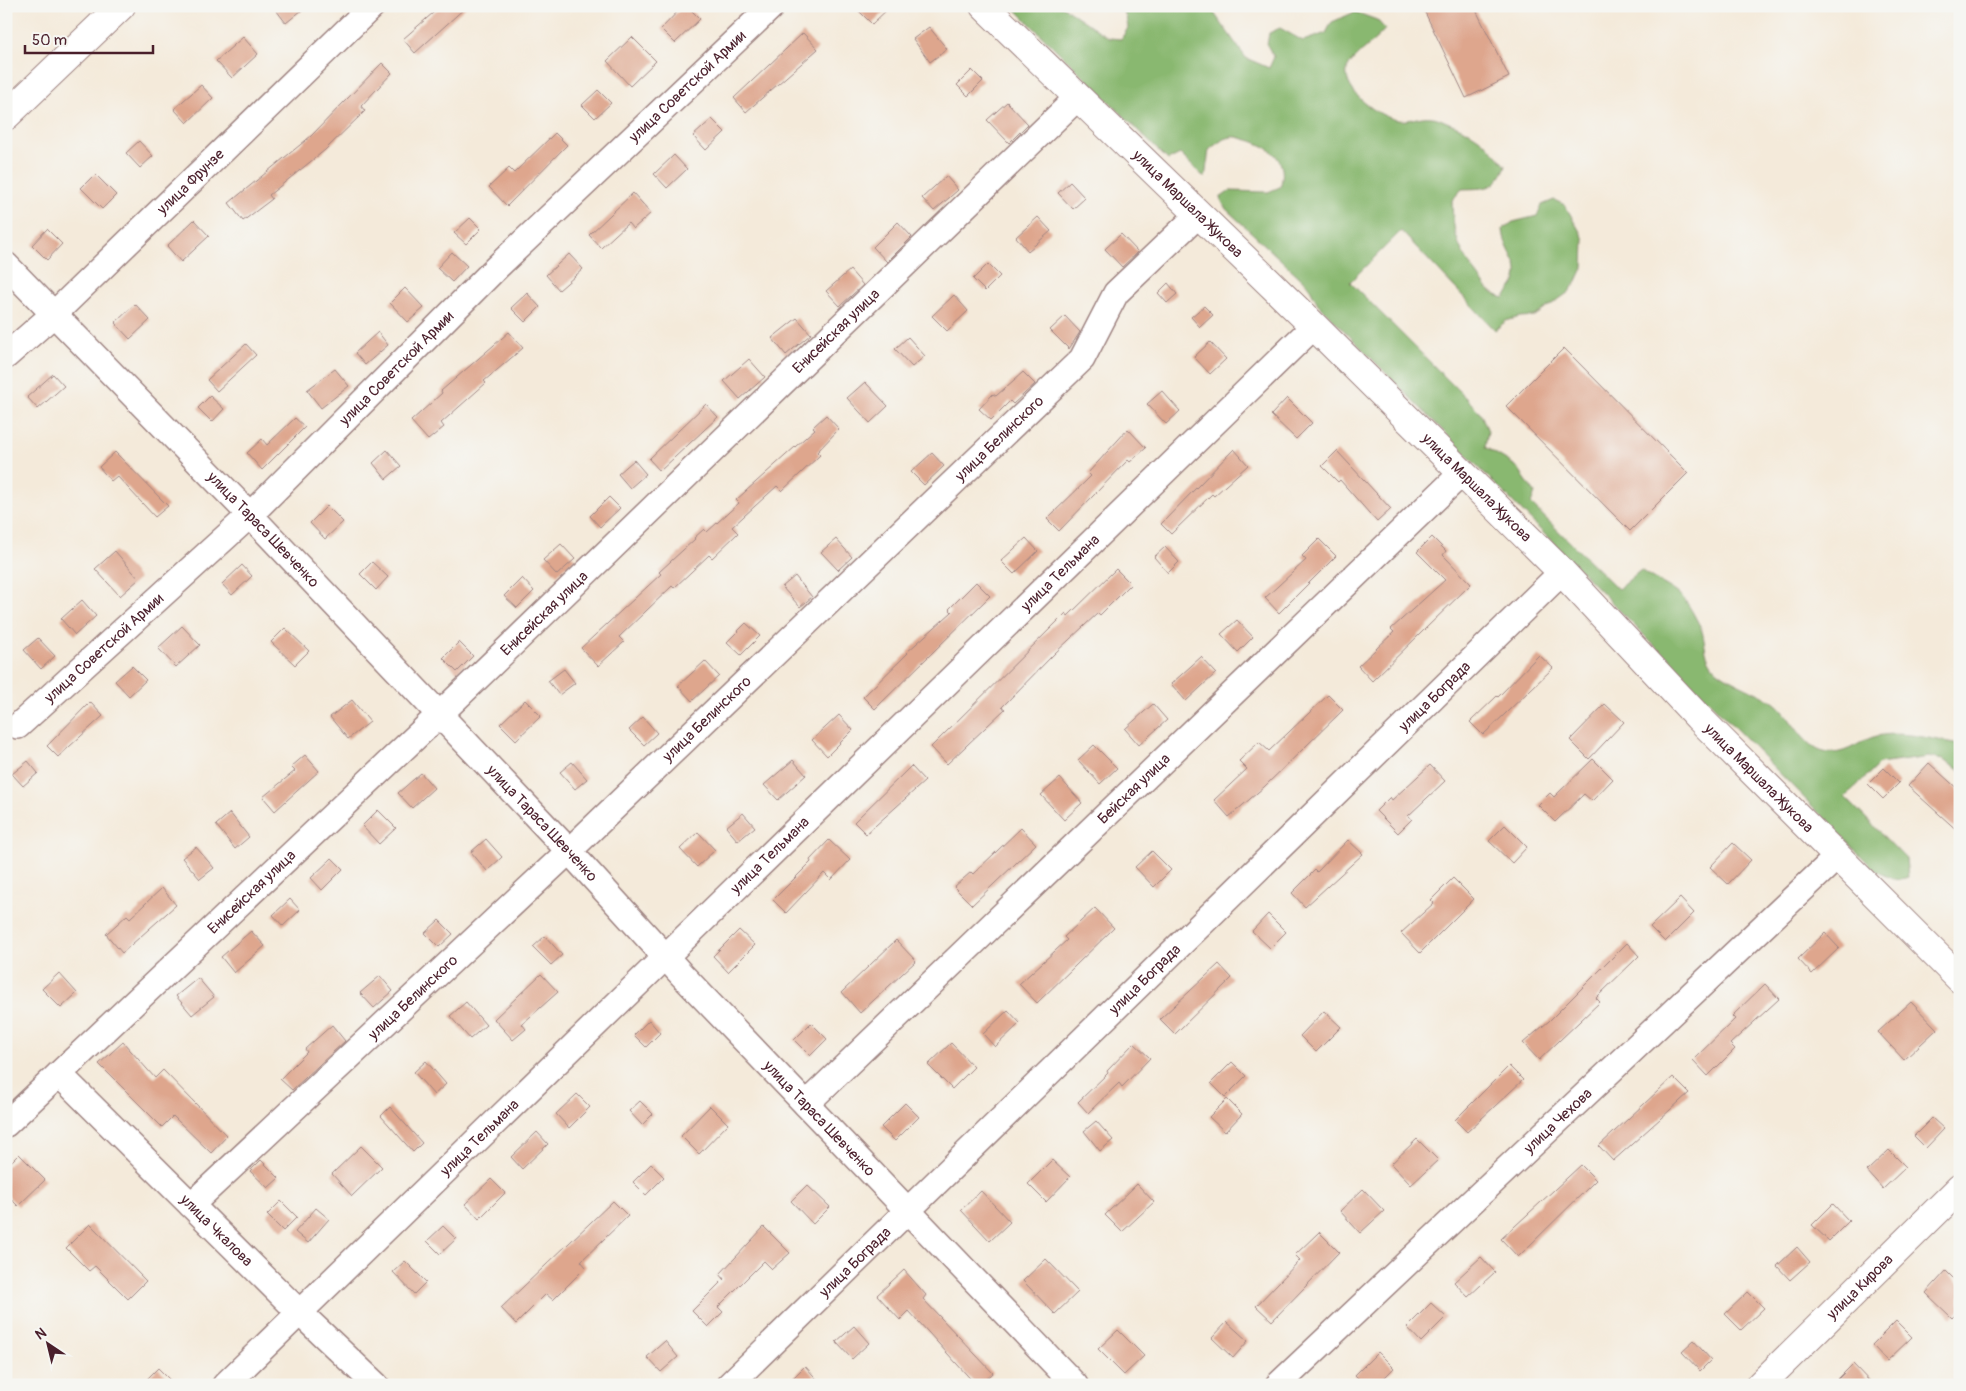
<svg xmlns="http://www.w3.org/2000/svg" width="1966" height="1391" font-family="Pangolin,sans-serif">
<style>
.forest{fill:#89b870;stroke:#6a6c4e}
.building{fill:#dea68d}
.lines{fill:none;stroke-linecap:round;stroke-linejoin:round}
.minor-casing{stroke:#9f8482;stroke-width:28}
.major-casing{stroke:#9f8482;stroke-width:30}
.minor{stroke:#fff;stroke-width:25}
.major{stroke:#fff;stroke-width:28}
.labels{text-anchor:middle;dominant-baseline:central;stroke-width:5;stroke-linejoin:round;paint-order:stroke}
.street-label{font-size:15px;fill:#4a1f2b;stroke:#f6f6f2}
</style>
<rect width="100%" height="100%" fill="#f6f6f2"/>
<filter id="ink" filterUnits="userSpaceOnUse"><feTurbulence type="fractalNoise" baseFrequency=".02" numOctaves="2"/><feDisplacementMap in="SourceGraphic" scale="10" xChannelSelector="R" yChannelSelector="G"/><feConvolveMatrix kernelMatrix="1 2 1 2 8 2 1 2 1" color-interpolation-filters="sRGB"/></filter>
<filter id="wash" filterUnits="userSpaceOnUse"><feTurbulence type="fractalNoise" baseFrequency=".0096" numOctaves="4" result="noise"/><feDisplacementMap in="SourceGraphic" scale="20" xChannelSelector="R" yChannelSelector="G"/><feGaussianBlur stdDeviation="1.12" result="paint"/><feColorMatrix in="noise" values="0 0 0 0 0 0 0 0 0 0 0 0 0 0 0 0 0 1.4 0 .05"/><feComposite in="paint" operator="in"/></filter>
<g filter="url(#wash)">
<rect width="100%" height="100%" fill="#f4eada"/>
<path class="forest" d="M1012,6h50l47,32 12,1 7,-11 -2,-12 -6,-10h89l37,52 23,10 5,-11 -7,-12 2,-12 11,-5 23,13 23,-8 6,-11 23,-10 22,8 8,9c-9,12 -36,30 -38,41 -4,22 32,47 51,50 11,2 22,-5 34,-3 5,0 12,4 17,6 28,10 39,21 57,43 -11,25 -20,22 -44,23l-10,11c1,35 5,47 26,76 8,11 12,18 26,22 29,-33 1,-38 -1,-69l10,-7 24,-6 5,-11 12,-5 11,5 19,34 -1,29 -6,13 -8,11 -34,24 -15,1 -14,4 -11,9 -94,-99 -51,51 130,130 8,19 -3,16 31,19 19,27 -4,11 87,85 23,-19c12,10 30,16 41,27 7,7 13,20 18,29 6,12 3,27 12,39 9,14 49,27 64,39 17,14 29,49 55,49 19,0 31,-14 46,-17 26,-6 57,4 83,8v26l-17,-10 -14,-3 -50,7 -34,33 61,62 2,18c-12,5 -22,-1 -33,-7l-557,-566 -10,-19 -82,-76 -6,-11 10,-7 38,1 12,-5c9,-26 -8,-40 -32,-47 -5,-1 -11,-4 -16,-3 -9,1 -17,8 -23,13l-4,28 -25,-24 -12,6z"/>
<g id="blocks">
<g class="building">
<polygon points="273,6 307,6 286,23"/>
<polygon points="441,6 467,6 415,53 403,39"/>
<polygon points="683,6 687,6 700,19 675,43 661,29"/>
<polygon points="854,6 891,6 872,24"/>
<polygon points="1422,6 1474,6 1509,77 1466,98"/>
<polygon points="929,27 947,49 930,62 913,39"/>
<polygon points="803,33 818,49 746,112 734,98"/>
<polygon points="243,37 258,54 232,78 216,61"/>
<polygon points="632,37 656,61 630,86 607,61"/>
<polygon points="382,63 392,73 361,106 365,111 325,150 269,195 272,199 243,221 229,203 311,136"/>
<polygon points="972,70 983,81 968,96 957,85"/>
<polygon points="201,85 213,98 187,123 174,109"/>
<polygon points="598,90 611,103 595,118 582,105"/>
<polygon points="1007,102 1028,124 1009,143 987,120"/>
<polygon points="712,119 725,132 706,150 693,136"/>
<polygon points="555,133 567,145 507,206 489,187 509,168 514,173"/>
<polygon points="139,141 153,156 140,168 126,153"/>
<polygon points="674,155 687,169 667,188 654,174"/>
<polygon points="95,174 116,195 102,209 81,188"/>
<polygon points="946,176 958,190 934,211 922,198"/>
<polygon points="1070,182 1085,198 1073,209 1058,193"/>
<polygon points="633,193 651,213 633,229 628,223 601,248 589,235"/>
<polygon points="1038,217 1051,231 1028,251 1016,237"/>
<polygon points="470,218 481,229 466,244 454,233"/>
<polygon points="194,220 209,236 181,262 167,246"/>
<polygon points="898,222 912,237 887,262 873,247"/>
<polygon points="47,229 62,244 47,260 32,245"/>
<polygon points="1121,234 1138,252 1122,267 1105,249"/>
<polygon points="452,252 467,266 452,282 437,268"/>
<polygon points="569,254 583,269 559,290 546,275"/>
<polygon points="988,264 1000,276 985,291 973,279"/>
<polygon points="850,270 863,285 840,306 826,291"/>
<polygon points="1168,283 1177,294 1167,303 1158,293"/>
<polygon points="405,288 424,308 408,322 390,303"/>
<polygon points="527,293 540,307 525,322 511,308"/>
<polygon points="954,295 968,311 947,331 932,316"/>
<polygon points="135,304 150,320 130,339 115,323"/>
<polygon points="1204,306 1213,315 1200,327 1191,317"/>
<polygon points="1065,316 1080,332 1069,349 1050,330"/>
<polygon points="797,318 811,334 786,355 772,338"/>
<polygon points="378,332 388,345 365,365 355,353"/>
<polygon points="509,332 523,348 484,381 486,383 441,423 444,427 428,440 411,421 442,393 441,391"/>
<polygon points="908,337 925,356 912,367 895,349"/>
<polygon points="1210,342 1226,359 1210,374 1194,357"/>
<polygon points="246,344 256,355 217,391 207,380"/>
<polygon points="1564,348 1688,473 1630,531 1506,406"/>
<polygon points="749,359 765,377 740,399 724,381"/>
<polygon points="335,369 349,386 321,408 307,390"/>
<polygon points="1023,372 1035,384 1013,404 1010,401 991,420 979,409 993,394 996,396"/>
<polygon points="53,374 64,386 38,409 27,397"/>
<polygon points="865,382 888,406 870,423 847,398"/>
<polygon points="1162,391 1180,411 1166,424 1147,404"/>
<polygon points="210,396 224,409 212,422 198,408"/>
<polygon points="1287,398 1312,423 1296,439 1271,415"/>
<polygon points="706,404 718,417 660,471 649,459"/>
<polygon points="826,415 839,429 817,452 820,455 782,491 777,486 732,527 738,533 712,558 709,555 674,588 672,586 619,637 624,642 598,666 581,648 661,574 659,572 695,539 694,538 704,529 707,532 739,503 736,500 815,429 813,427"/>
<polygon points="295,418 305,427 262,470 247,453 262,439 267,445"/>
<polygon points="1128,429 1146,448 1130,462 1128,460 1059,531 1047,519 1091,476 1088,473"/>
<polygon points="1234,449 1248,465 1214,496 1212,494 1171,534 1161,524"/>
<polygon points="387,450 401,466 386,479 373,463"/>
<polygon points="1337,451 1391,509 1377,522 1340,480 1338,482 1322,466"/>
<polygon points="115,452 168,506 155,517 117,476 111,481 99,467"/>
<polygon points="932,453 944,466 924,485 911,472"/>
<polygon points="634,460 646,474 630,488 618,474"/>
<polygon points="609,497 620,508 600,527 590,516"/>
<polygon points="327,506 343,522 325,539 310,523"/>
<polygon points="1432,537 1446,551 1443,555 1471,584 1372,681 1358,666 1394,632 1391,629 1445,580 1417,552"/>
<polygon points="1026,538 1038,551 1014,574 1001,561"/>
<polygon points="836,539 852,557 838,570 821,552"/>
<polygon points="1319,539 1336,556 1279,613 1265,598 1306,560 1302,556"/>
<polygon points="561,544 575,559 557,575 543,560"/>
<polygon points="1165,547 1179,562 1168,573 1154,557"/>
<polygon points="115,551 139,579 120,596 95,569"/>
<polygon points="372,562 388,577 376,590 360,574"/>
<polygon points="242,565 252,576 232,595 222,584"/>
<polygon points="1116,569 1131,584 1100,615 1098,613 1055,653 1002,707 1005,709 947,764 931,747 1066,613 1068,616"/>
<polygon points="795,576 812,597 800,607 782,587"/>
<polygon points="522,578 534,591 517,608 504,596"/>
<polygon points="976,582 990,596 875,709 863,697 908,653 907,652 952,612 949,609"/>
<polygon points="82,600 96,616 75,635 61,619"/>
<polygon points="1237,620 1253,637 1238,652 1221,634"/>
<polygon points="746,623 760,636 741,655 727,642"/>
<polygon points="182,626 200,645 176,667 158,648"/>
<polygon points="285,628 309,651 295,665 271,642"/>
<polygon points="38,638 55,656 41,669 24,650"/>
<polygon points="459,642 473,656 457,672 443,658"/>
<polygon points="1539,655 1553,668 1483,735 1470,722 1497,696 1498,697"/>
<polygon points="1201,657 1216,673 1186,701 1171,684"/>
<polygon points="705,661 719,676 692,701 678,686"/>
<polygon points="132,666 146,680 129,696 115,681"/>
<polygon points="564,669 575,683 559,695 548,681"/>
<polygon points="1328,695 1343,710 1264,787 1229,817 1214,800 1247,769 1239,761 1259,742 1269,751"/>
<polygon points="352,700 370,722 348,739 330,717"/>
<polygon points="525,700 541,716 516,740 500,724"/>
<polygon points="90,702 103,716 58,757 47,746"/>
<polygon points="1153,704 1167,720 1139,745 1125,729"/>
<polygon points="1605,704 1624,722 1589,759 1570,740"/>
<polygon points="839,715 853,730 827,756 812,740"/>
<polygon points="643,717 657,733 644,745 629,730"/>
<polygon points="1094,745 1117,768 1100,784 1078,760"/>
<polygon points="305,755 319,771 275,811 263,797 295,771 291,767"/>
<polygon points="1593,759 1613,779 1592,801 1584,794 1555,822 1538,805 1550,793 1554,797"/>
<polygon points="793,760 806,775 778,800 764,785"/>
<polygon points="28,761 38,773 23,786 12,774"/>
<polygon points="572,762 587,779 575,789 560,772"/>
<polygon points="1929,763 1960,791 1960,833 1908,786"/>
<polygon points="1430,765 1445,781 1408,816 1412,819 1398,833 1376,811 1390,797 1392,800"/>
<polygon points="911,766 925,781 866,834 854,822"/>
<polygon points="1884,768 1899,783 1883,799 1868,784"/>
<polygon points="421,773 434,788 412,808 398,793"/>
<polygon points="1060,778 1082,803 1064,820 1041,795"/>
<polygon points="378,810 396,828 379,844 362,826"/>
<polygon points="230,813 249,837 235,849 216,825"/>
<polygon points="743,813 755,827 738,841 726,827"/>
<polygon points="1505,825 1527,847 1512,863 1489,841"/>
<polygon points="1021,828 1036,844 972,905 954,887 971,872 973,874"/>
<polygon points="698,832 715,850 697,867 680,849"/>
<polygon points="486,839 502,857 487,871 471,852"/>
<polygon points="829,840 850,860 831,880 824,873 786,913 773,900 811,862 810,860"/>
<polygon points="1348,840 1363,854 1305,907 1292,893 1315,870 1317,872"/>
<polygon points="1733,843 1751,860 1728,884 1710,867"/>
<polygon points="196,847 214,868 200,879 182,858"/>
<polygon points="1152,851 1171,870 1154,887 1135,867"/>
<polygon points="332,858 343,869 322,890 311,878"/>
<polygon points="1453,878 1474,899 1420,953 1401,933 1434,903 1431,900"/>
<polygon points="162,888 176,905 122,953 106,934 127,915 130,918"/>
<polygon points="1680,898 1694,913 1665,942 1650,927"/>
<polygon points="290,899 300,910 283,926 273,915"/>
<polygon points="1095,908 1114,928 1037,1003 1019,984 1067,940 1064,937"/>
<polygon points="1268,914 1286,932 1270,948 1252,931"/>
<polygon points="439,920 453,934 439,947 425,933"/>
<polygon points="739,930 755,945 728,972 713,956"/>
<polygon points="251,931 265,946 234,973 221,957"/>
<polygon points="1825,933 1839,948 1812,974 1798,959"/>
<polygon points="545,936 562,955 551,965 533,947"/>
<polygon points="896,940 916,961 860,1013 842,992"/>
<polygon points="1627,943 1639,956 1596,998 1600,1002 1539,1060 1523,1043 1549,1021"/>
<polygon points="1219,964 1232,978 1175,1034 1160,1019"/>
<polygon points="59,973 77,993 61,1008 42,989"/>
<polygon points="541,974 558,992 522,1024 526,1029 513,1040 494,1019"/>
<polygon points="380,976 393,991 374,1008 360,993"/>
<polygon points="198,978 214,997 192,1015 176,996"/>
<polygon points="1765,984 1779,999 1730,1044 1735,1049 1708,1076 1693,1060 1735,1019 1732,1016"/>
<polygon points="466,1002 486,1025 470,1039 450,1016"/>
<polygon points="1911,1002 1937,1029 1904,1060 1878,1032"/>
<polygon points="1008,1010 1020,1023 995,1047 983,1034"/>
<polygon points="1324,1011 1341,1027 1316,1052 1300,1036"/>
<polygon points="649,1020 660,1033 646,1047 634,1035"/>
<polygon points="811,1023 827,1039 810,1056 794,1040"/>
<polygon points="332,1025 345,1041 292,1090 280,1079 307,1052 305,1049"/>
<polygon points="123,1042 155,1078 163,1070 227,1136 211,1153 173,1116 162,1127 99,1064"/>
<polygon points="951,1043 974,1067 952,1089 928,1065"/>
<polygon points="1134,1043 1150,1058 1122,1087 1119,1083 1088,1113 1078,1102 1108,1073 1107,1071"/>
<polygon points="426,1061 446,1084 434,1095 414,1072"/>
<polygon points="1232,1062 1246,1076 1225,1097 1211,1083"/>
<polygon points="1509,1066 1523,1080 1467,1132 1455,1120"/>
<polygon points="1673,1077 1689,1093 1613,1161 1599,1146"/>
<polygon points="577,1094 590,1107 569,1128 556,1114"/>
<polygon points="1227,1099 1242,1114 1225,1132 1209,1117"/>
<polygon points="640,1101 653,1114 642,1125 629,1111"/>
<polygon points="905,1103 919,1117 895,1141 881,1127"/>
<polygon points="710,1106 728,1124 699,1154 681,1136"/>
<polygon points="390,1107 422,1143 413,1152 381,1116"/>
<polygon points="1932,1118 1944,1129 1926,1148 1914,1136"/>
<polygon points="1096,1121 1113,1140 1100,1151 1084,1131"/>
<polygon points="537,1132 548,1144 522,1169 511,1157"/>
<polygon points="1417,1139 1438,1160 1411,1185 1391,1164"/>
<polygon points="361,1146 382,1167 352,1196 332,1174"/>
<polygon points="1889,1150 1906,1167 1883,1189 1867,1171"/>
<polygon points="19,1154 45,1180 18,1206 6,1194 6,1167"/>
<polygon points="261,1160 279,1178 268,1188 250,1171"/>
<polygon points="1052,1160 1070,1177 1046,1202 1028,1184"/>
<polygon points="651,1164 664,1177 646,1195 633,1182"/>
<polygon points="1581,1165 1596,1180 1518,1257 1501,1239"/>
<polygon points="491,1179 505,1193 479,1219 465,1204"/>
<polygon points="1137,1184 1154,1202 1122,1232 1105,1215"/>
<polygon points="807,1185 830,1207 813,1224 791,1201"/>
<polygon points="1363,1189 1384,1211 1360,1233 1340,1211"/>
<polygon points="981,1191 1010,1222 990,1241 961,1210"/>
<polygon points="281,1201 297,1217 283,1231 267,1215"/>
<polygon points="613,1201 628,1216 581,1261 586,1267 553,1300 546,1294 516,1324 501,1308"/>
<polygon points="1833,1204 1849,1221 1829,1241 1812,1225"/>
<polygon points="316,1208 329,1219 308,1243 295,1232"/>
<polygon points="90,1224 146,1281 128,1299 95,1266 89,1271 66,1248"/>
<polygon points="443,1226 456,1239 440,1254 427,1241"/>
<polygon points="764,1227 790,1253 772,1269 764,1261 718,1307 723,1312 708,1327 692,1311 724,1279 720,1274"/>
<polygon points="1319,1232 1339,1252 1272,1321 1256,1306 1300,1260 1295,1255"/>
<polygon points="1797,1247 1810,1262 1790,1280 1777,1266"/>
<polygon points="1481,1257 1495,1272 1468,1297 1454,1282"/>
<polygon points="1046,1259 1078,1292 1055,1314 1023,1281"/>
<polygon points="405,1261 426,1282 414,1294 393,1272"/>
<polygon points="904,1270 926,1295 923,1299 993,1373 980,1385 976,1385 909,1311 900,1320 877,1295"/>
<polygon points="1946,1271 1960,1285 1960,1310 1952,1318 1926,1293"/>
<polygon points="1748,1292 1764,1308 1741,1330 1725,1314"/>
<polygon points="1431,1303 1446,1317 1421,1342 1407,1327"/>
<polygon points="1896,1321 1912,1337 1887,1361 1872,1345"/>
<polygon points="1227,1322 1248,1341 1233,1358 1212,1338"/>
<polygon points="854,1326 869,1343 852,1359 836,1342"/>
<polygon points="1118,1330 1144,1356 1124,1375 1098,1349"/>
<polygon points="665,1341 678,1357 661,1372 647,1357"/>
<polygon points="1694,1341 1711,1360 1700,1371 1682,1352"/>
<polygon points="1378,1352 1394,1368 1377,1385 1365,1385 1355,1375"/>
<polygon points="1853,1364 1873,1385 1832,1385"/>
<polygon points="805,1366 822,1385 786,1385"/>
<polygon points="158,1368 175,1385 141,1385"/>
</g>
</g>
</g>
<g filter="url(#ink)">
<use href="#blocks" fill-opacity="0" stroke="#9f8482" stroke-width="1"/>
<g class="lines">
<defs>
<g id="minor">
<path id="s1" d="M6,265l244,250 319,336 113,124 393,410"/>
<path id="s2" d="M6,356l48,-42 318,-308"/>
<path id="s3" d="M18,726l232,-211 247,-248 275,-261"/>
<path id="s4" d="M59,1074l240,238 77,73"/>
<path id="s5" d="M806,1104l656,-631"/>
<path id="s6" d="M6,1124l433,-409 639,-618"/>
<path id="s7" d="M191,1205l378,-354 513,-492 34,-66 83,-79"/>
<path id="s8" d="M225,1385l1089,-1059"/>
<path id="s9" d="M729,1385l833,-813"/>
<path id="s10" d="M1278,1385l560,-529"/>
</g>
<g id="major">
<path id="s11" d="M984,6l330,320 248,246 136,145 262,262"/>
<polyline points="6,116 121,6"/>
<path id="s12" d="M1760,1385l200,-197"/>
</g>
</defs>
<use href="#minor" class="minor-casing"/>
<use href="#major" class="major-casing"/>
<use href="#minor" class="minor"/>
<use href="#major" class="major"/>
</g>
</g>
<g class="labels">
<g class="street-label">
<text stroke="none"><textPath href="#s3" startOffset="926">улица Советской Армии</textPath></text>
<text stroke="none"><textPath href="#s2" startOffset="254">улица Фрунзе</textPath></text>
<text stroke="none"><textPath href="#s11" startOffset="284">улица Маршала Жукова</textPath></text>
<text stroke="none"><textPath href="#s6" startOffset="1148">Енисейская улица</textPath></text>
<text stroke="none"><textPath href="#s3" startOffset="521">улица Советской Армии</textPath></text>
<text stroke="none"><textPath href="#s7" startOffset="1114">улица Белинского</textPath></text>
<text stroke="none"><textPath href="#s11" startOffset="689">улица Маршала Жукова</textPath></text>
<text stroke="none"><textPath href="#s1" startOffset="369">улица Тараса Шевченко</textPath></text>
<text stroke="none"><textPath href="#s8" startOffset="1165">улица Тельмана</textPath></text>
<text stroke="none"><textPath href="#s6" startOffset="742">Енисейская улица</textPath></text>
<text stroke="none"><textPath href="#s3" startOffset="116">улица Советской Армии</textPath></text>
<text stroke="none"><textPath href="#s9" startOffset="986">улица Бограда</textPath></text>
<text stroke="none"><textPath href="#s7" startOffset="709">улица Белинского</textPath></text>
<text stroke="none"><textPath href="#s11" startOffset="1094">улица Маршала Жукова</textPath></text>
<text stroke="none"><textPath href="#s5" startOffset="455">Бейская улица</textPath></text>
<text stroke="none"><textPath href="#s1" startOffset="774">улица Тараса Шевченко</textPath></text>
<text stroke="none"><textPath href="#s8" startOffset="760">улица Тельмана</textPath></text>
<text stroke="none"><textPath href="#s6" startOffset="338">Енисейская улица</textPath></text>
<text stroke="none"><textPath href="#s9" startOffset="581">улица Бограда</textPath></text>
<text stroke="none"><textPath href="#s7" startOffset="304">улица Белинского</textPath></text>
<text stroke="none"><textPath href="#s1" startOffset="1179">улица Тараса Шевченко</textPath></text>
<text stroke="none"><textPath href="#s10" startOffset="385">улица Чехова</textPath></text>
<text stroke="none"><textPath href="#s8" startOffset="355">улица Тельмана</textPath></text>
<text stroke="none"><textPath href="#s4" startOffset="222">улица Чкалова</textPath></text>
<text stroke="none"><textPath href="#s9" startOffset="176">улица Бограда</textPath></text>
<text stroke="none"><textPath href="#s12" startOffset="140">улица Кирова</textPath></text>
</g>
</g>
<rect width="1966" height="1391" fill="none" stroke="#f6f6f2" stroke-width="25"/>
<g transform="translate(48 1344) rotate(325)" stroke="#f6f6f2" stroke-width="4" paint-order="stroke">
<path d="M0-4L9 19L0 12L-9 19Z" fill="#4a1f2b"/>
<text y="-8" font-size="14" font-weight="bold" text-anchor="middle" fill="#4a1f2b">N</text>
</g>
<path d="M25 45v8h128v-8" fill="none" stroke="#4a1f2b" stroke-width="2.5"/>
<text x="32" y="45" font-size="15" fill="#4a1f2b" stroke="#f6f6f2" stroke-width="4" paint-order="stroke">50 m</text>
</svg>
